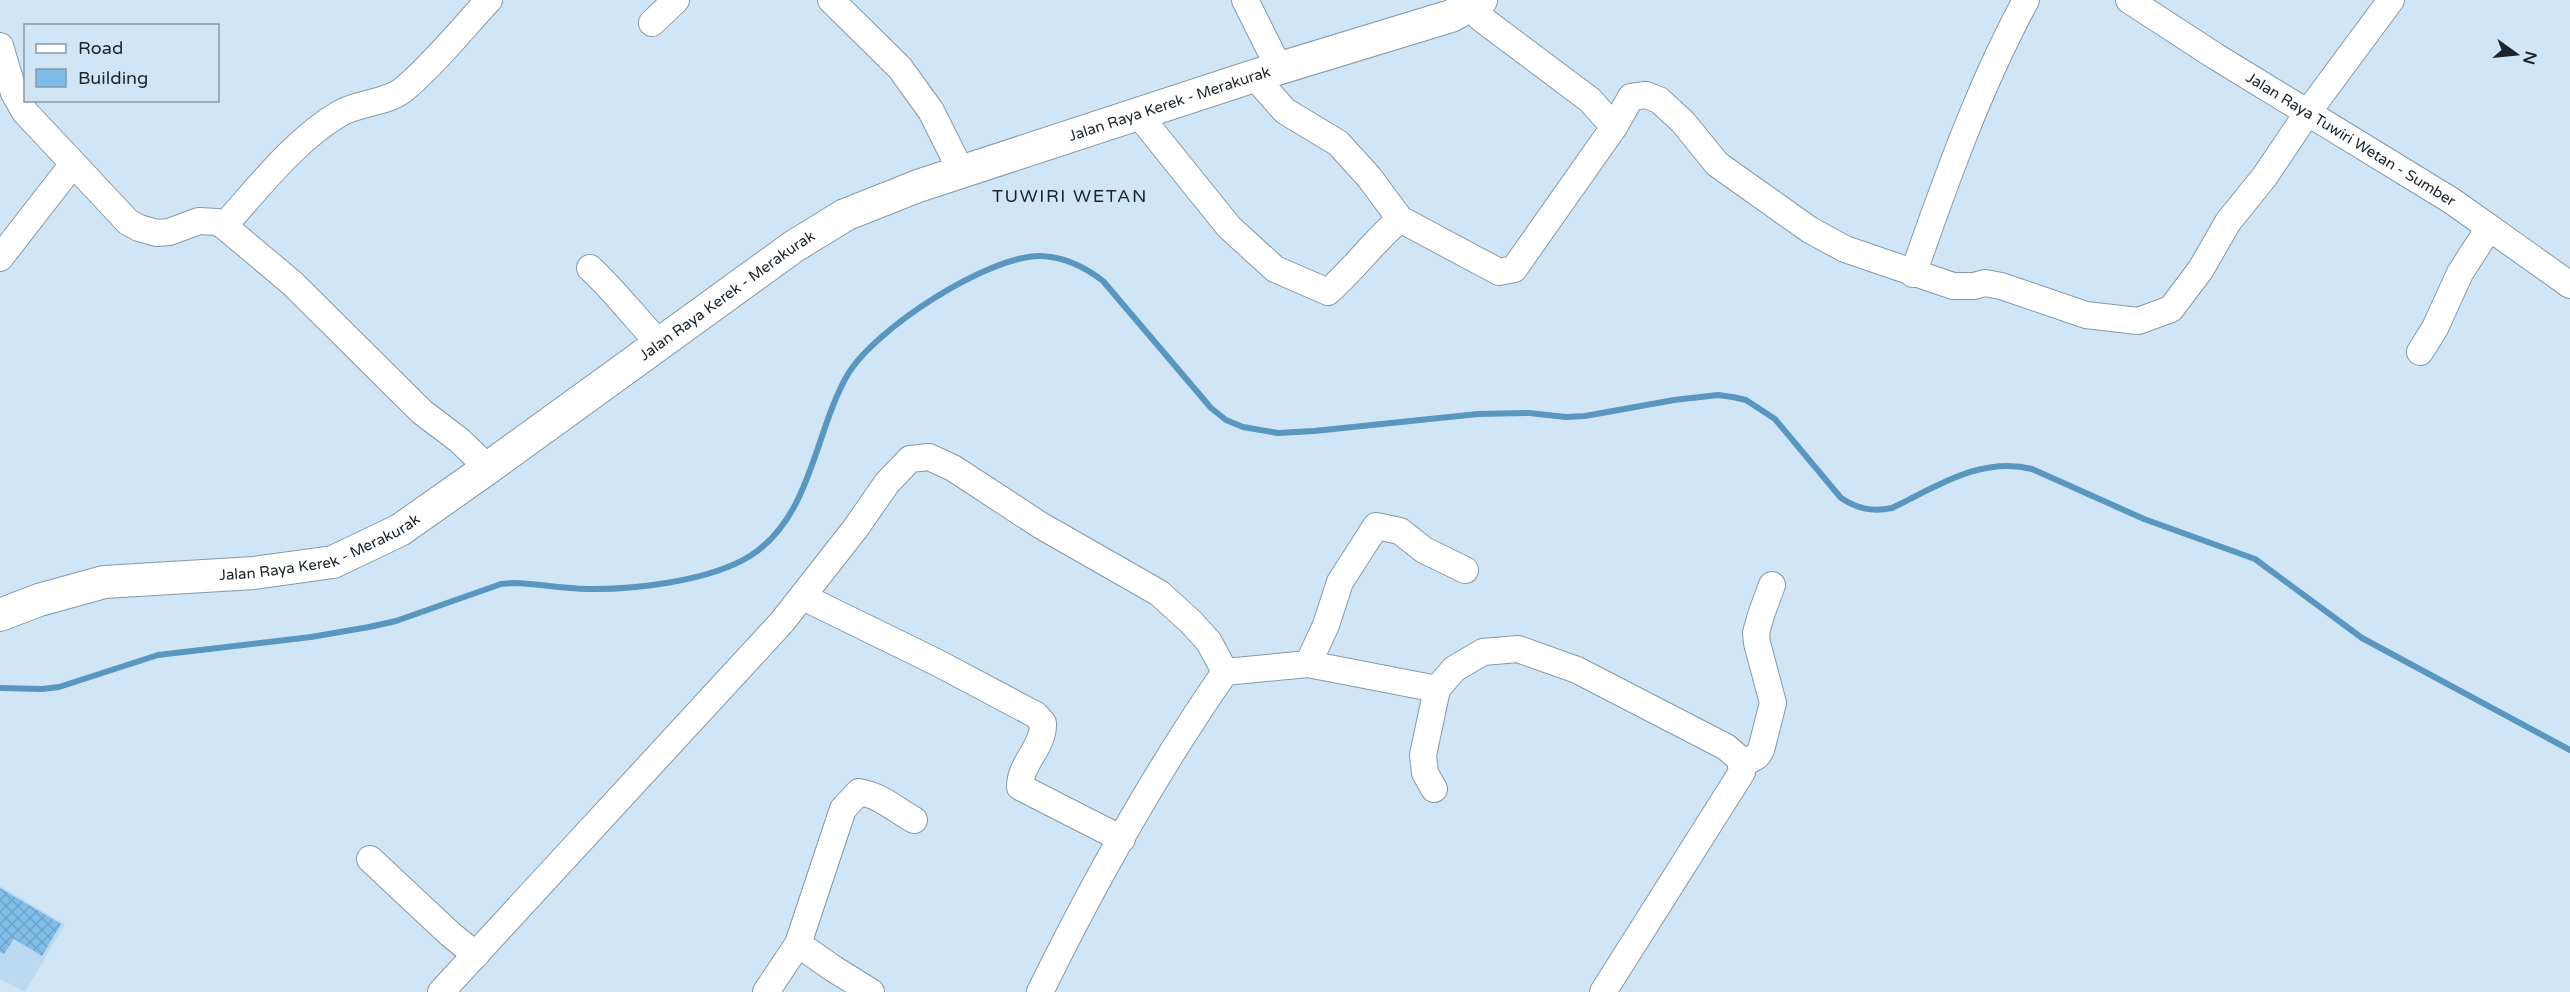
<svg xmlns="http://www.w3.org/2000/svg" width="2570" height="992" font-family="'Varela Round',sans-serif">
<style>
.built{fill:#bdd9ef}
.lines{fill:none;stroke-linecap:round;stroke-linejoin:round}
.stream{stroke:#5996c0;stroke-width:6}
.building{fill:url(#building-cross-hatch)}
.minor-casing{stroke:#8499a8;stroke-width:28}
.major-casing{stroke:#8499a8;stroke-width:34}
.minor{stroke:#fff;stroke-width:26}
.major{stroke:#fff;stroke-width:32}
.labels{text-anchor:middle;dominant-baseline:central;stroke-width:4.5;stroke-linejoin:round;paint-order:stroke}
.street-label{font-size:15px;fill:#1b242a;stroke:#d0e6f7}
.quarter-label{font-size:18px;letter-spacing:1.5px;fill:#1b242a;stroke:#d0e6f7}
</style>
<defs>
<pattern id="building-cross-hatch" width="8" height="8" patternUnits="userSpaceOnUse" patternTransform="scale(1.5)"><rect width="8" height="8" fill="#80beea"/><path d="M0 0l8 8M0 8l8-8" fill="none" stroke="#6ea3c9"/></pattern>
</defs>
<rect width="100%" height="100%" fill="#d0e6f7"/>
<polygon class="built" points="0,886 65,924 25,992 0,979"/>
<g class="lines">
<path class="stream" d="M0,688l42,1 17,-2 99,-32 153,-18 58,-10 27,-6 105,-37 13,-1c24,1 48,5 73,6 46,1 123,-8 163,-33 62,-39 64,-124 98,-182 27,-45 140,-119 193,-118 24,1 44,11 62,25l108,127 15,12 17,7 35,6 36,-2 164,-17 51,-1 37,4 19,-1 89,-16 44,-5 15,2 13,3 29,19 66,79c17,11 31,14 51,10 44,-21 89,-52 140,-39l112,50 111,40 107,79 208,112"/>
</g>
<polygon class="building" points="0,888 61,924 42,956 14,939 4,954 0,952"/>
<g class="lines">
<defs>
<g id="minor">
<polyline points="831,0 900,68 931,111 962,173"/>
<polyline points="1245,0 1279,68"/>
<path id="s1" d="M2129,0l86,56 237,145 118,84"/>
<polyline points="1469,6 1482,19 1590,100 1614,127 1631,97 1646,95 1659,100 1683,122 1717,164 1810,230 1845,249 1953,286 1974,286 1985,283 2001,286 2086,315 2138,321 2171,309 2201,269 2228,222 2265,176 2308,112 2391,0"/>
<polyline points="652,23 676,0"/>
<polyline points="0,46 14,93 25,112 128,222 139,228 157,233 169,232 199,221 217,222 224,226 292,283 422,412 459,440 488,468"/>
<polyline points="1254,76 1285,111 1338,143 1369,177 1400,219 1499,272 1514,269 1614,127"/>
<path d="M1138,114l91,113 46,42 53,23c26,-23 46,-51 72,-73"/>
<path d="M224,226c34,-38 71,-86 115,-112 19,-12 46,-10 64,-24 32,-27 58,-60 86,-90"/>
<polyline points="0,258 73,164"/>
<path d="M590,268c25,23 45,50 69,75"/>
<path d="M1913,274c33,-94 66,-187 113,-274"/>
<polyline points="2420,352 2435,328 2460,273 2489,228"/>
<path d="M803,597l133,65 100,53 7,8c1,24 -23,40 -23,64l102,52"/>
<polyline points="1308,664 1326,625 1340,582 1376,526 1400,531 1424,550 1465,570"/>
<polyline points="1741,765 1757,756 1761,750 1773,703 1757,643 1756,633 1761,615 1772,585"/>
<polyline points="1434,789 1425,773 1423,755 1437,689"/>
<polyline points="370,859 450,934 476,955"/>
<path d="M798,944l45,-135 16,-17c21,3 37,18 55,28"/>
<polyline points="441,992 782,622 855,529 887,483 910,459 929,457 953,468 1040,525 1159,593 1191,622 1209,642 1225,672"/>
<polyline points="766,992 798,944 834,969 871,992"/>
<path d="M1040,992c54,-110 115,-219 185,-320l83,-8 129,25 17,-20 29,-17 35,-3 59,21 149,77 14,12 2,13 -139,220"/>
</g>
<g id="major">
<path id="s2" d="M0,615l39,-15 65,-18 150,-9 79,-11 67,-32 88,-62 305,-221 52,-32 73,-29 336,-110 197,-60 30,-16"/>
</g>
</defs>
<use href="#minor" class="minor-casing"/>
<use href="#major" class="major-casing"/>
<use href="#minor" class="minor"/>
<use href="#major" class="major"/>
</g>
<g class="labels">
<g class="street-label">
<text stroke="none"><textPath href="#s2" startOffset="1302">Jalan Raya Kerek - Merakurak</textPath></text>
<text stroke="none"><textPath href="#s1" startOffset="262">Jalan Raya Tuwiri Wetan - Sumber</textPath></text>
<text stroke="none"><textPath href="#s2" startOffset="816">Jalan Raya Kerek - Merakurak</textPath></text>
<text stroke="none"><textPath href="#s2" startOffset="330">Jalan Raya Kerek - Merakurak</textPath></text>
</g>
<g class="quarter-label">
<text x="1070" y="196">TUWIRI WETAN</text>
</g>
</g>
<rect x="24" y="24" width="195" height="78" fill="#d0e6f7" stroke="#8898a5" stroke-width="1.5"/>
<rect x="36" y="44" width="30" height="9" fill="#ffffff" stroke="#8898a5" stroke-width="1.5"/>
<text x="78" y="54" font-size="18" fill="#1b242a">Road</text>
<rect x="36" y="69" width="30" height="18" fill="#80beea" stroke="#8898a5" stroke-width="1.5"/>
<text x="78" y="84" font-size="18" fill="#1b242a">Building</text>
<g transform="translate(2516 54) rotate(105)" stroke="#d0e6f7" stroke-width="4.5" paint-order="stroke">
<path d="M0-4.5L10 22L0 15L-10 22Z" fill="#1b242a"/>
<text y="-9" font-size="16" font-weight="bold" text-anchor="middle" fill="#1b242a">N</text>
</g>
</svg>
